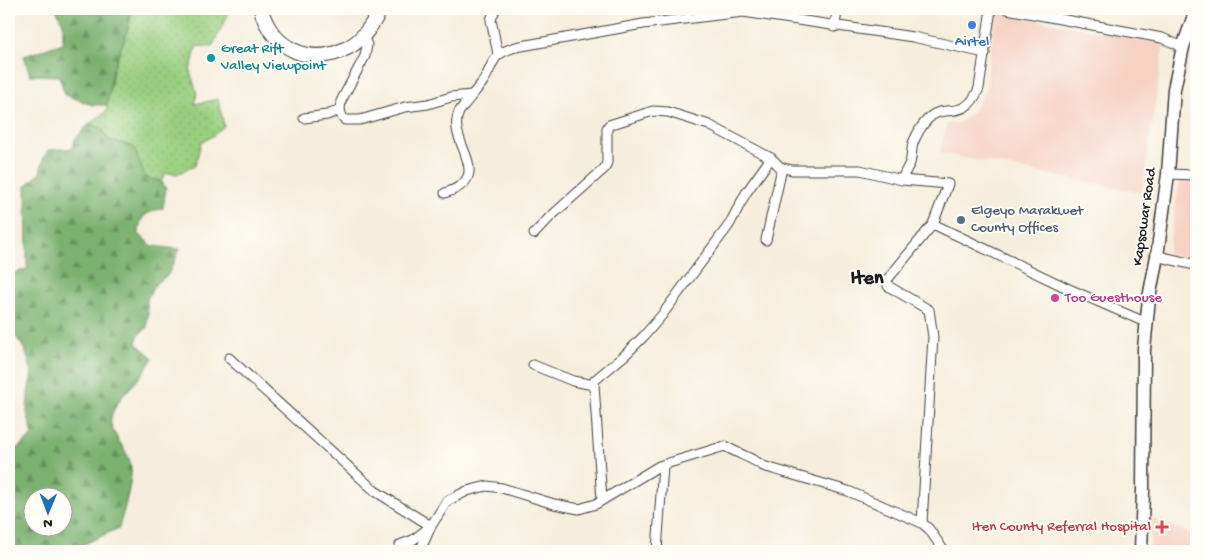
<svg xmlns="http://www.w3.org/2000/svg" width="1205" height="560" font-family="'Gochi Hand',sans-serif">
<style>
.built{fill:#f6d2c3}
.grass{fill:url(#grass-dots);stroke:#5a754e}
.forest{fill:url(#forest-firs);stroke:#4b6645;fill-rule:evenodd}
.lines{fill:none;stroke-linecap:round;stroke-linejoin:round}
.minor-casing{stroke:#3d3c39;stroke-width:11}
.tertiary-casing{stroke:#3d3c39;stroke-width:12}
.secondary-casing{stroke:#3d3c39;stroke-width:15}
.primary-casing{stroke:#3d3c39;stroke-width:16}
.minor{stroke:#fff;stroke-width:9}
.tertiary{stroke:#fff;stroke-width:10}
.secondary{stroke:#fff;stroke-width:12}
.primary{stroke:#fff;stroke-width:14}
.shop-dot{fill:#3f7fe0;stroke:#fdfcf7;stroke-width:2}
.culture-dot{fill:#0f9aa8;stroke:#fdfcf7;stroke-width:2}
.service-dot{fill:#5c6f8a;stroke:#fdfcf7;stroke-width:2}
.hotel-dot{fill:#d1479c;stroke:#fdfcf7;stroke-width:2}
.health-dot{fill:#e0444e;stroke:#fdfcf7;stroke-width:2}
.labels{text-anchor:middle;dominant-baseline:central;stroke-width:4;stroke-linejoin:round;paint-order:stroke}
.shop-label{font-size:15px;fill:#366cbe;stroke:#fdfcf7}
.culture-label{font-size:15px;fill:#0d838f;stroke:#fdfcf7;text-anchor:start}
.service-label{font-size:15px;fill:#4e5e75;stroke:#fdfcf7;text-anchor:start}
.street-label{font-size:15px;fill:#1c1c1c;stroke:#fdfcf7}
.hotel-label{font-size:15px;fill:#b23c85;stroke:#fdfcf7;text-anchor:start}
.health-label{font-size:15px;fill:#be3a42;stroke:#fdfcf7;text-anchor:end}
.district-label{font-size:20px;font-weight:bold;fill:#1c1c1c;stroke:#fdfcf7}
</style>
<defs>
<pattern id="grass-dots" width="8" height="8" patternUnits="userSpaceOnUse" patternTransform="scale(1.25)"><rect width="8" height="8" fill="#99ce7f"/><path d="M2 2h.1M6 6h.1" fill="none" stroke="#83b06d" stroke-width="1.8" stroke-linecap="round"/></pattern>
<pattern id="forest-firs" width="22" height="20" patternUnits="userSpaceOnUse" patternTransform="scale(1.25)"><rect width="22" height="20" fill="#7ab16e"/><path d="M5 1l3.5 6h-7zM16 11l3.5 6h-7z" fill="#638f5a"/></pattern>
</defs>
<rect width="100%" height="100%" fill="#fdfcf7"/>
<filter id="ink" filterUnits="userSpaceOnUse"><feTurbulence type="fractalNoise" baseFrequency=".02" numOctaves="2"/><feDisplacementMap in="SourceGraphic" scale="10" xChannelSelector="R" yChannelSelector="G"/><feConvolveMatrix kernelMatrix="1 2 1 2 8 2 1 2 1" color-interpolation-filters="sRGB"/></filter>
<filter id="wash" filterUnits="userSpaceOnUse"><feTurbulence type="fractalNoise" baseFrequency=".0096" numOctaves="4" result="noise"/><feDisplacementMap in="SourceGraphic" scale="20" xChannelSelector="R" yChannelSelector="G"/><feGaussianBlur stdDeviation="1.12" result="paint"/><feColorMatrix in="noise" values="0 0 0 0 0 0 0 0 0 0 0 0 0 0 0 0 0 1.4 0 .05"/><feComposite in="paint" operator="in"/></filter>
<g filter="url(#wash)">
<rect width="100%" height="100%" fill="#f6eedc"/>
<g class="built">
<polygon points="995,12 1164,44 1142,193 940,153 947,123 959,123 974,111 986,88"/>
<polygon points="1180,176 1196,177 1196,261 1168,254"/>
<polygon points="1151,518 1196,536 1196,551 1150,551"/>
</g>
<polygon class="grass" points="131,9 227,9 229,13 212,47 197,46 190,71 197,93 195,104 218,99 224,126 214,135 201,143 195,166 177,174 166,173 161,181 166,188 143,177 134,147 107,139 102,128 89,124 106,112 113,69 126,35 132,11"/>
<g class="forest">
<polygon points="56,9 96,9 111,14 132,11 126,35 113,69 107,105 92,105 65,95 59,76 30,75 24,56 63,43 63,23"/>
<path d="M89,124l13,4 5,11 27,8 12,31 15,3 5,7 -3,20c-16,5 -24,7 -24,26l13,12 28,3 -12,26 -12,8 -9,16 1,15 -1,14 -8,6 -3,9 17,15c-4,6 -8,13 -13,19 -11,13 -25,24 -29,41 -3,15 19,32 20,49 2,15 -8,46 -12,61l-49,23h-61v-103l5,3 19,-16 -6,-23 1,-19 4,-21 -7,-22 -10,-15 -6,1v-59l3,-3 15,-5 -1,-83 14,-13 3,-14 5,-9 25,-2 2,-9zM32,498h30v30h-30z"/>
</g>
</g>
<g filter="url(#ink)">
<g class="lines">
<defs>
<g id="minor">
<polyline points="495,9 491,20 498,54"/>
<polyline points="1007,9 1162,38 1183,47"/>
<polyline points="834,27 838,9"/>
<polyline points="363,36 367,45 365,56 341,101 340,110 342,117 345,120 360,120 405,107 428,104 451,97 471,95"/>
<polyline points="304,118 327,115 340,110"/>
<polyline points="1168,174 1196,175"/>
<polyline points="902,180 948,184 933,224"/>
<path d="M445,193c53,-17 0,-51 14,-81 7,-10 15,-19 23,-29 14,-20 6,-28 34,-36l127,-23 100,-12 170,25 72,16"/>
<path d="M534,234l15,-16 56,-50 2,-6v-34l2,-3 44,-14 15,1 41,13 62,33 9,9 12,3h68l42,10c2,-7 5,-11 8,-17 2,-6 1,-13 3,-20 3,-7 9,-18 14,-23 15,-19 38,4 52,-32l12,-79"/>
<polyline points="766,240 782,168"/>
<polyline points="229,358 375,491 431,526 420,551"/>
<polyline points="533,365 573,381 594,385 595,380 625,355 644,336 662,315 729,225 746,193 771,158"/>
<polyline points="594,385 602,500"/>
<polyline points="922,523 933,337 929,310 888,286 887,280 933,224 1067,288 1147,323"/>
<path d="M400,545l13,-5 18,-14 16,-25 20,-10 20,-5 15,2 52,16 25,5 17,-5 63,-38 66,-20c13,8 26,11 38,20l85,25 74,32 7,6 15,22"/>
<polyline points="657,551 663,465"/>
</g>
<polyline id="tertiary" points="1157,256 1196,265"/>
<polyline id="secondary" points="1141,551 1143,491 1144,349 1149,298 1157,256 1168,174 1174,89 1183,47 1196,10"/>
<path id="primary" d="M261,9c10,40 51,59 88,38 15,-8 24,-24 32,-38"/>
</defs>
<use href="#minor" class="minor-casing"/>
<use href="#tertiary" class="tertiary-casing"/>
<use href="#secondary" class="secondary-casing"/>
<use href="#primary" class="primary-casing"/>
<use href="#minor" class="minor"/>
<use href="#tertiary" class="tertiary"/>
<use href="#secondary" class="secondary"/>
<use href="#primary" class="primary"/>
</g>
</g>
<circle class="shop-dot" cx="972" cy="25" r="5"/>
<circle class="culture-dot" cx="211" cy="58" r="5"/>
<circle class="service-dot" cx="961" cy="220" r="5"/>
<circle class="hotel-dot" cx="1055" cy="298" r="5"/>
<path class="health-dot" d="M1159.5 519.5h5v5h5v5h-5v5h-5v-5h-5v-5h5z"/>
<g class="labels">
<g class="shop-label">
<text x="972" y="42">Airtel</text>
</g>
<g class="culture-label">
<text x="221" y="49">Great Rift<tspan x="221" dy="17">Valley Viewpoint</tspan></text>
</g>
<g class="service-label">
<text x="971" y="211">Elgeyo Marakwet<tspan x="971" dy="17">County Offices</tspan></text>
</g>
<g class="street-label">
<text transform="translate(1145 217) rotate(-82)">Kapsowar Road</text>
</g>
<g class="hotel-label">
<text x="1065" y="298">Too Guesthouse</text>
</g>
<g class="health-label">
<text x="1151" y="527">Iten County Referral Hospital</text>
</g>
<g class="district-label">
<text x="867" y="279">Iten</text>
</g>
</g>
<rect width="1205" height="560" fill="none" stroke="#fdfcf7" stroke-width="30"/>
<g transform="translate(48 512) rotate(181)"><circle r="24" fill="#fdfcf7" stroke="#a3a29f"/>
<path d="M0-4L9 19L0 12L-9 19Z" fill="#1f6fb2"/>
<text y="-8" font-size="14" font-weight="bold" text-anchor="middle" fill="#1c1c1c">N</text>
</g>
</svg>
